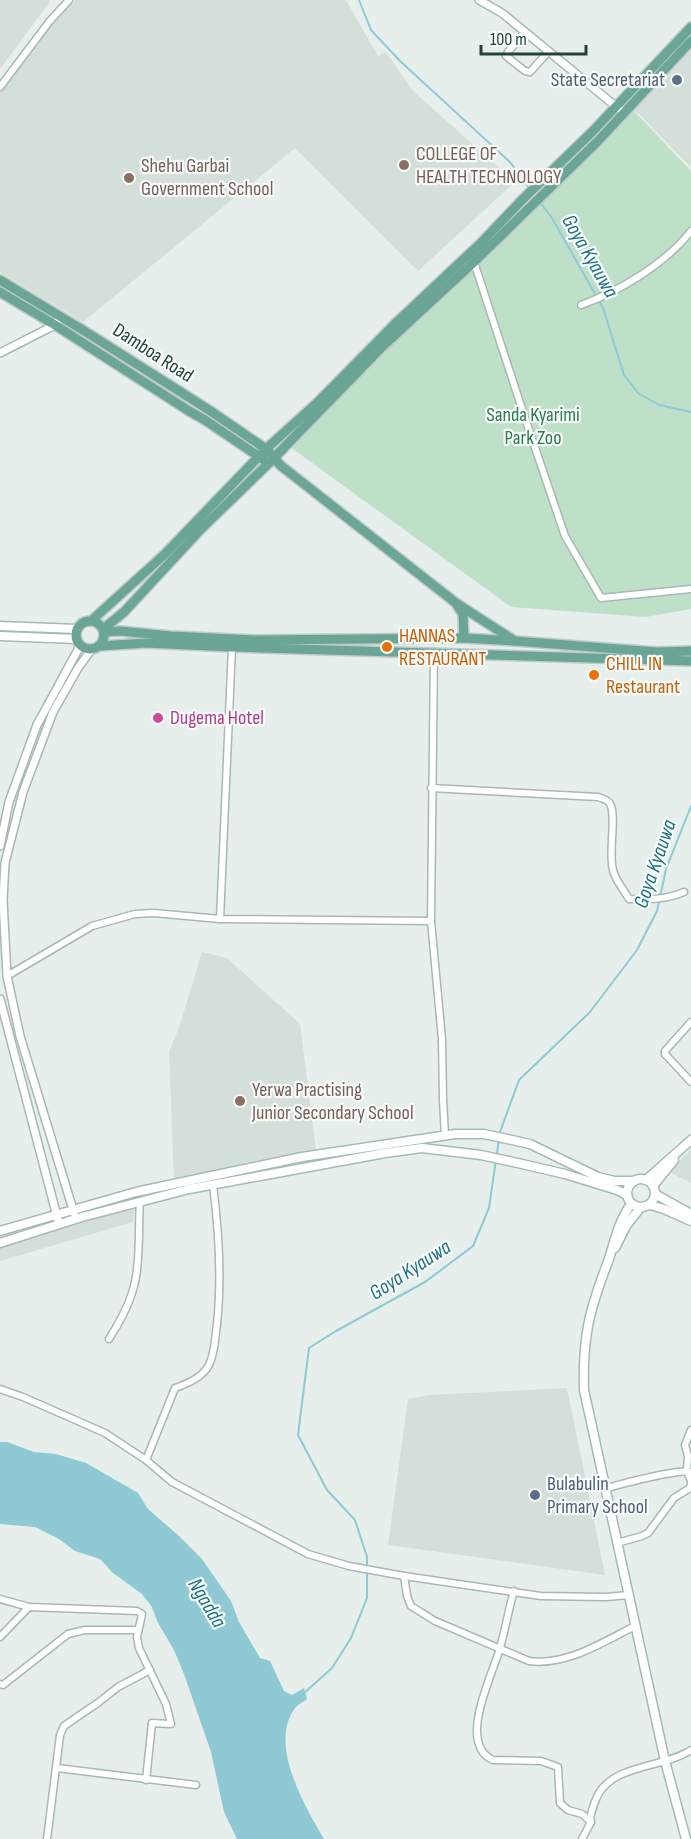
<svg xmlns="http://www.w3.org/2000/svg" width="691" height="1839" font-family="'Sofia Sans Condensed',sans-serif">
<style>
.built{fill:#d4dfda}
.green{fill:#bfe0c8}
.water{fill:#8ec9d4}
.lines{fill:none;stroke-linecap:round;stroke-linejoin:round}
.stream{stroke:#8ec9d4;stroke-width:2}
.minor-casing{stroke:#a8b8b2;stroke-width:9}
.tertiary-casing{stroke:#a8b8b2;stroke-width:10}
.secondary-casing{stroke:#a4bbb3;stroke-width:11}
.primary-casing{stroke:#c2cac8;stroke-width:12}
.minor{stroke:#fff;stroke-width:6}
.tertiary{stroke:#fff;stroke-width:7}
.secondary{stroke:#fff;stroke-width:8}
.primary{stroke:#6aa596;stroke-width:9}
.service-dot{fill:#5c6f8a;stroke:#f7fbf9;stroke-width:2}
.education-dot{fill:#8d6e63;stroke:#f7fbf9;stroke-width:2}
.food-dot{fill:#e8710a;stroke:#f7fbf9;stroke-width:2}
.hotel-dot{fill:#d1479c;stroke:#f7fbf9;stroke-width:2}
.labels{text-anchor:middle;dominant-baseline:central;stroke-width:4.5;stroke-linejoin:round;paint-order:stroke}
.service-label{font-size:20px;fill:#4e5e75;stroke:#f7fbf9;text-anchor:end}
.education-label{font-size:20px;fill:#785e54;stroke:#f7fbf9;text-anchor:start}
.street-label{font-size:20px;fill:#24423a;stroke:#f7fbf9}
.park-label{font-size:20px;fill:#2d7a4b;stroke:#f7fbf9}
.food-label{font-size:20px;fill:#c56008;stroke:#f7fbf9;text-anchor:start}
.hotel-label{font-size:20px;fill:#b23c85;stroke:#f7fbf9;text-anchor:start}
.water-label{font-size:21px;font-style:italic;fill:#1c6f80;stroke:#f7fbf9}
</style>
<rect width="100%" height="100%" fill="#e6efeb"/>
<g class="built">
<polygon points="0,0 49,0 49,3 0,69"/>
<polygon points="75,0 346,0 378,56 386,52 412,90 515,182 418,271 295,148 83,322 0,272 0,92 55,21"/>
<polygon points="691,50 691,167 640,115 633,110"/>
<polygon points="202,952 227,958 300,1024 316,1151 174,1179 169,1052 180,1025"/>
<polygon points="691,1149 691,1183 669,1172"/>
<polygon points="135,1207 133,1222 0,1261 0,1248"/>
<polygon points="567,1388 605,1575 388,1545 408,1399 430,1395"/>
</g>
<polygon class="green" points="633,110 691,171 691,609 646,617 511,607 286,444"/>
<path class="water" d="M0,1442h7l27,10 22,2 30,9 52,30 10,16 31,27 23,23 29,42 8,21 21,36 10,3 14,30 8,4 12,-7 3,11c-3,2 -8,5 -11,8 -29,35 9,100 28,132h-87l-13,-27 -13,-60 -27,-78 -10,-24 -16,-27 -6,-16 -10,-13 -29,-21 -13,-14 -25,-8 -16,-12 -24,-12 -35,-3z"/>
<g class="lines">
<g class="stream">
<polyline points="359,0 371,30 400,61 510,162 530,189"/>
<polyline points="539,201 552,218 603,308 624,375 638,393 659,405 691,412"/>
<polyline points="303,1694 332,1668 351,1638 367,1598 367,1557 355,1520 327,1490 298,1435 309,1348 336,1331 425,1282 473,1246 489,1208 500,1132 519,1080 590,1012 637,950 657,911 666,869 691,806"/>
</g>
<defs>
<g id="minor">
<polyline points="525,32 508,52 506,56 525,71 530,72 548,52"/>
<polyline points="0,87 49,22 69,0"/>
<polyline points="474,262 523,412 565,536 601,598 691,589"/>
<path d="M581,305c39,-14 84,-41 110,-74"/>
<polyline points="434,652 431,921 442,1039 443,1099 445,1136"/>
<path d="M431,788l167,9c4,2 10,2 12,7 7,11 -2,49 3,66 2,10 11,20 16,29 18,1 38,1 55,-7"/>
<polyline points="220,919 232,647"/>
<polyline points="7,976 92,926 135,914 154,913 220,919 431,921"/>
<polyline points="691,1022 665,1051 665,1054 691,1082"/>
<path d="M109,1339c9,-14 18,-30 23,-46 9,-27 6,-63 8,-92"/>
<polyline points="0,1389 23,1397 105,1433 146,1460 172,1482 308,1554 349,1566 404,1576 541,1596 606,1597 629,1595"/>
<polyline points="691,1430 685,1445 688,1456 687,1471 691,1481"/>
<path d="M146,1460l29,-72c12,-4 28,-11 34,-23 6,-12 6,-27 8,-41 5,-47 2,-92 -4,-139"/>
<path d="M605,1489c14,-5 74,-20 86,-17"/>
<polyline points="617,1543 642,1536 648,1533 674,1498 690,1488 691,1484"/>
<path d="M404,1576l3,20 4,10 24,15 94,40c38,5 74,-19 106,-35"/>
<path d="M514,1591c-6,20 -9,41 -15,60 -7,25 -42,93 -6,109l48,1 17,6 2,36 8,7 14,4 9,8"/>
<polyline points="0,1599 29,1607 137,1611 142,1614 137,1637 139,1648 166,1704 171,1724 152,1723 146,1780"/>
<polyline points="0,1637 29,1607"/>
<polyline points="0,1684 3,1685 68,1634 85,1630 138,1630"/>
<polyline points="57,1768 196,1785"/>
<polyline points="47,1839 60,1735 64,1726 99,1702 118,1687 150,1670"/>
<path d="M582,1839l9,-17 -1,-4c2,-7 4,-16 8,-23 16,-31 66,-27 93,-45"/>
</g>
<g id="tertiary">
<polyline points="479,0 502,13 619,109"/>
<polyline points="0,353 55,325 57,322"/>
<polyline points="0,846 9,802 37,725 80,646"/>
<polyline points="0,999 59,1224"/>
<polyline points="74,1213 20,1036 7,976 3,900 5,863 23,792 53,712 78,668 91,650"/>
</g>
<g id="secondary">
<polyline points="0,626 77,629"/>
<polyline points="0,636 76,639"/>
<circle cx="641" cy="1193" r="14"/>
<polyline points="646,1180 691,1140"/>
<polyline points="653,1186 674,1160"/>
<polyline points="655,1194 691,1214"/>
<path d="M631,1204c-12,17 -16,35 -22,55 -5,13 -10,26 -14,40 -10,29 -12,60 -11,91l81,371 21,78"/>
<polyline points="650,1205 664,1209 691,1221"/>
<polyline points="0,1231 136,1192 183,1182 302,1157 455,1134 484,1134 530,1144 598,1177 614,1181 634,1181"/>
<polyline points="0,1243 82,1217 189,1189 385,1153 422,1148 481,1155 522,1164 565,1174 617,1190 627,1195"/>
<polyline points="615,1248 626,1226 640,1208"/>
</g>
<g id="primary">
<polyline points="0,280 86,332 209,410 266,449 274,457 280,465 456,603 515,641"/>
<polyline points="0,292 55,325 189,411 205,420 264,460"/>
<polyline points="457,605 463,614 464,638"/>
<circle cx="90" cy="635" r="14"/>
<polyline points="91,621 165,554 266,449 317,403 398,321 482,242 523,199 593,131 691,27"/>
<polyline points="103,629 124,612 201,529 269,463 381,348 474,262 598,141 691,41"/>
<polyline points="104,632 120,631 171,636 255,640 464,638 515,641 657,652 691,651"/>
<polyline points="100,646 146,643 232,647 691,661"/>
</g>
</defs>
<use href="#minor" class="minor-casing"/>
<use href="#tertiary" class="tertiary-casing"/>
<use href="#secondary" class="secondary-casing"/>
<use href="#primary" class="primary-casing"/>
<use href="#minor" class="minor"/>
<use href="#tertiary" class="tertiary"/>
<use href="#secondary" class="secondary"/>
<use href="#primary" class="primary"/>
</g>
<g class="service-dot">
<circle cx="677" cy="80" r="6"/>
<circle cx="535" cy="1495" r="6"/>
</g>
<g class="education-dot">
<circle cx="404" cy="165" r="6"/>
<circle cx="129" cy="178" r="6"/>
<circle cx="240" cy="1101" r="6"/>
</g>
<g class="food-dot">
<circle cx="387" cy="647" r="6"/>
<circle cx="594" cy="675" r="6"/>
</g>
<circle class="hotel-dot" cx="158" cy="718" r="6"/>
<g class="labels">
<g class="service-label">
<text x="665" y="80">State Secretariat</text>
<text x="547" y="1484" text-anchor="start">Bulabulin<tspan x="547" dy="23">Primary School</tspan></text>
</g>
<g class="education-label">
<text x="416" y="154">COLLEGE OF<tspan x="416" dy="23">HEALTH TECHNOLOGY</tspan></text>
<text x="141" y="166">Shehu Garbai<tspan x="141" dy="23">Government School</tspan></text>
<text x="252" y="1090">Yerwa Practising<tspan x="252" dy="23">Junior Secondary School</tspan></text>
</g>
<g class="street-label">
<text transform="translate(153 353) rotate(33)">Damboa Road</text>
</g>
<g class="park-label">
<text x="533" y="415">Sanda Kyarimi<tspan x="533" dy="23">Park Zoo</tspan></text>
</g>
<g class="food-label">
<text x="399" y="636">HANNAS<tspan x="399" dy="23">RESTAURANT</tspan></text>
<text x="606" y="664">CHILL IN<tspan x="606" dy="23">Restaurant</tspan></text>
</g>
<g class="hotel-label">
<text x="170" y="718">Dugema Hotel</text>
</g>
<g class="water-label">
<text transform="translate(590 256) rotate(60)">Goya Kyauwa</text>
<text transform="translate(655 864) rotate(-71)">Goya Kyauwa</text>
<text transform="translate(410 1270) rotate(-33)">Goya Kyauwa</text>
<text transform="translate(207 1603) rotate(59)">Ngadda</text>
</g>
</g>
<path d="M481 45v9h105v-9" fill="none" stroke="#24423a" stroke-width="3"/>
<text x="490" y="45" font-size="18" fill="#24423a" stroke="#f7fbf9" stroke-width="4.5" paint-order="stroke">100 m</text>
</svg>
